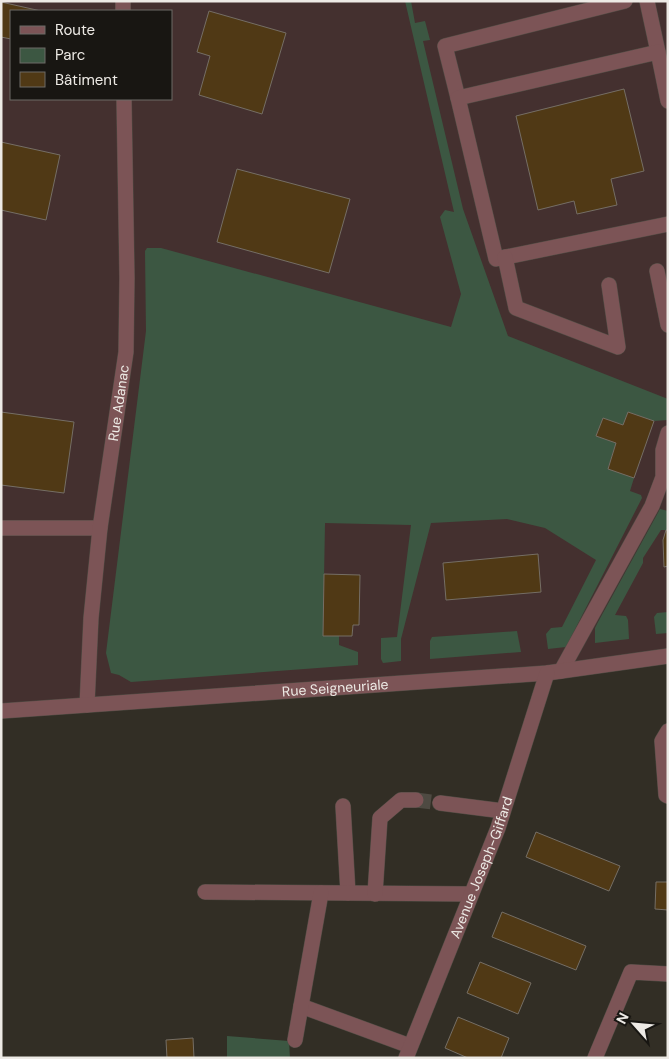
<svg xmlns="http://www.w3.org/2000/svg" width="669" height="1059" font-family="'DM Sans',sans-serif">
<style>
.industrial{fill:#44302f;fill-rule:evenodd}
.green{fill:#3c5742}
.building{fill:#503915;stroke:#756e65}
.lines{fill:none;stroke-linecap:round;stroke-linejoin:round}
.minor-tunnel{stroke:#4e4a42;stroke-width:15;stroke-dasharray:15 8;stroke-linecap:butt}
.minor-casing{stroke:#504c44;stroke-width:16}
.minor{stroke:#7c5456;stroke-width:15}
.labels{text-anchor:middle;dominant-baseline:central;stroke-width:4;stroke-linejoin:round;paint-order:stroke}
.street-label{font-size:14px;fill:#edeae5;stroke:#181612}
</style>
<rect width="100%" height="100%" fill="#322e25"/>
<path class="industrial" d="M1,1h667v655l-667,55zM11,11h160v88h-160z"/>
<g class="green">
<polygon points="405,1 411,1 415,23 425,21 430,40 423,41 463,209 508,336 668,399 668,420 654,421 628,412 623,425 603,418 596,436 616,443 608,468 634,478 630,491 641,495 642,498 566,647 548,649 546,634 551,628 562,627 596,560 545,528 507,519 431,523 401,639 401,661 383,663 381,659 381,638 397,637 411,525 325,523 323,635 339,636 339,645 358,652 358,665 131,682 119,675 111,673 106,653 146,331 145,251 147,248 161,248 451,327 461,294 440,217 445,210 454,212"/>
<polygon points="660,509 668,511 668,530 661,530 643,558 643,563 615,615 626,616 628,620 629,639 595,643 595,628 598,622"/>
<polygon points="668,612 668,633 656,634 654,617 657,613"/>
<polygon points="517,631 521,652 430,659 430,641 432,637"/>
<polygon points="227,1036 289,1041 290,1058 227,1058"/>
</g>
<g class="building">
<polygon points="1,2 41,11 11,11 11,39 1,37"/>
<polygon points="209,11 286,33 262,114 199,95 210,56 197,52"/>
<polygon points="624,89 644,171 611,179 617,205 577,214 574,201 538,210 516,116"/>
<polygon points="1,142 60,155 46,220 1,210"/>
<polygon points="237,169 350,199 329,273 217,242"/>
<polygon points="1,412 74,422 64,493 1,485"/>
<polygon points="628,412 654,421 634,478 608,469 616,443 596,436 603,418 623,425"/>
<polygon points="666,530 668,530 668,566 664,567 663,540"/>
<polygon points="538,554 541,592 446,600 443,563"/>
<polygon points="324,574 360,575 359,625 353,625 352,636 323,636"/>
<polygon points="536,832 620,866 609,891 526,857"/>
<polygon points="656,882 668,882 668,910 655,909"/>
<polygon points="502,912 586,946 576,970 492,937"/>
<polygon points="480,962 531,983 518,1014 467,993"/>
<polygon points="458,1017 509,1038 501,1058 468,1058 445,1048"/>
<polygon points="193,1038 194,1058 167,1058 166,1040"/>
</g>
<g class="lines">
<polyline class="minor-tunnel" points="416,800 440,803"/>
<defs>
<g id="minor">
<polyline points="123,1 123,11"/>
<polyline points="647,1 658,52"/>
<polyline points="458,98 445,46 625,1"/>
<polyline points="668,101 658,52 458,98 496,259 668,224"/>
<polyline points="505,257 516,308 618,347 609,285"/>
<polyline points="657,271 668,325"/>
<polyline points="1,528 100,528"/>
<polyline points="561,671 652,506 663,477 663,450 668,433"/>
<path id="s1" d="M87,705l4,-87 9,-90 26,-176 1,-74 -3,-179"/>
<path id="s2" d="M1,711l546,-38 121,-17"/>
<polyline points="668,731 662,741 666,795 668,796"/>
<polyline points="440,803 503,811"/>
<polyline points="343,806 348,893"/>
<polyline points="205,892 471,894"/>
<polyline points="375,894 380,818 401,800 416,800"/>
<polyline points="301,1006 410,1046"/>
<polyline points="295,1040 321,893"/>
<path id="s3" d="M406,1058l92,-230 49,-155"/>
<polyline points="595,1058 631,972 668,974"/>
</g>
</defs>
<use href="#minor" class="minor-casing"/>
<use href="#minor" class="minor"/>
</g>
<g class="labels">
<g class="street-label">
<text stroke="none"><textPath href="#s1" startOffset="304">Rue Adanac</textPath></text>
<text stroke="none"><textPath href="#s2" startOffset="335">Rue Seigneuriale</textPath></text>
<text stroke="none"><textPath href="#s3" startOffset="205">Avenue Joseph-Giffard</textPath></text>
</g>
</g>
<rect width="669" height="1059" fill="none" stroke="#edeae5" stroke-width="5"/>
<rect x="10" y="10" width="162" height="90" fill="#181612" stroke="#6d6b66"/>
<rect x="20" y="26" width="25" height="8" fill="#7c5456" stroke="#6d6b66"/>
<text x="55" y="35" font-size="15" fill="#edeae5">Route</text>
<rect x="20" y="48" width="25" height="15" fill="#3c5742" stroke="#6d6b66"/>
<text x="55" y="60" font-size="15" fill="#edeae5">Parc</text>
<rect x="20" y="72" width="25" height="15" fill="#503915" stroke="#6d6b66"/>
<text x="55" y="85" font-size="15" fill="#edeae5">Bâtiment</text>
<g transform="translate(634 1024) rotate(297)" stroke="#181612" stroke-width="4" paint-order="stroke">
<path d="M0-4L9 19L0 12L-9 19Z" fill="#edeae5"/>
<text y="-8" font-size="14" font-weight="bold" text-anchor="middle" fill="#edeae5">N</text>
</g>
</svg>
